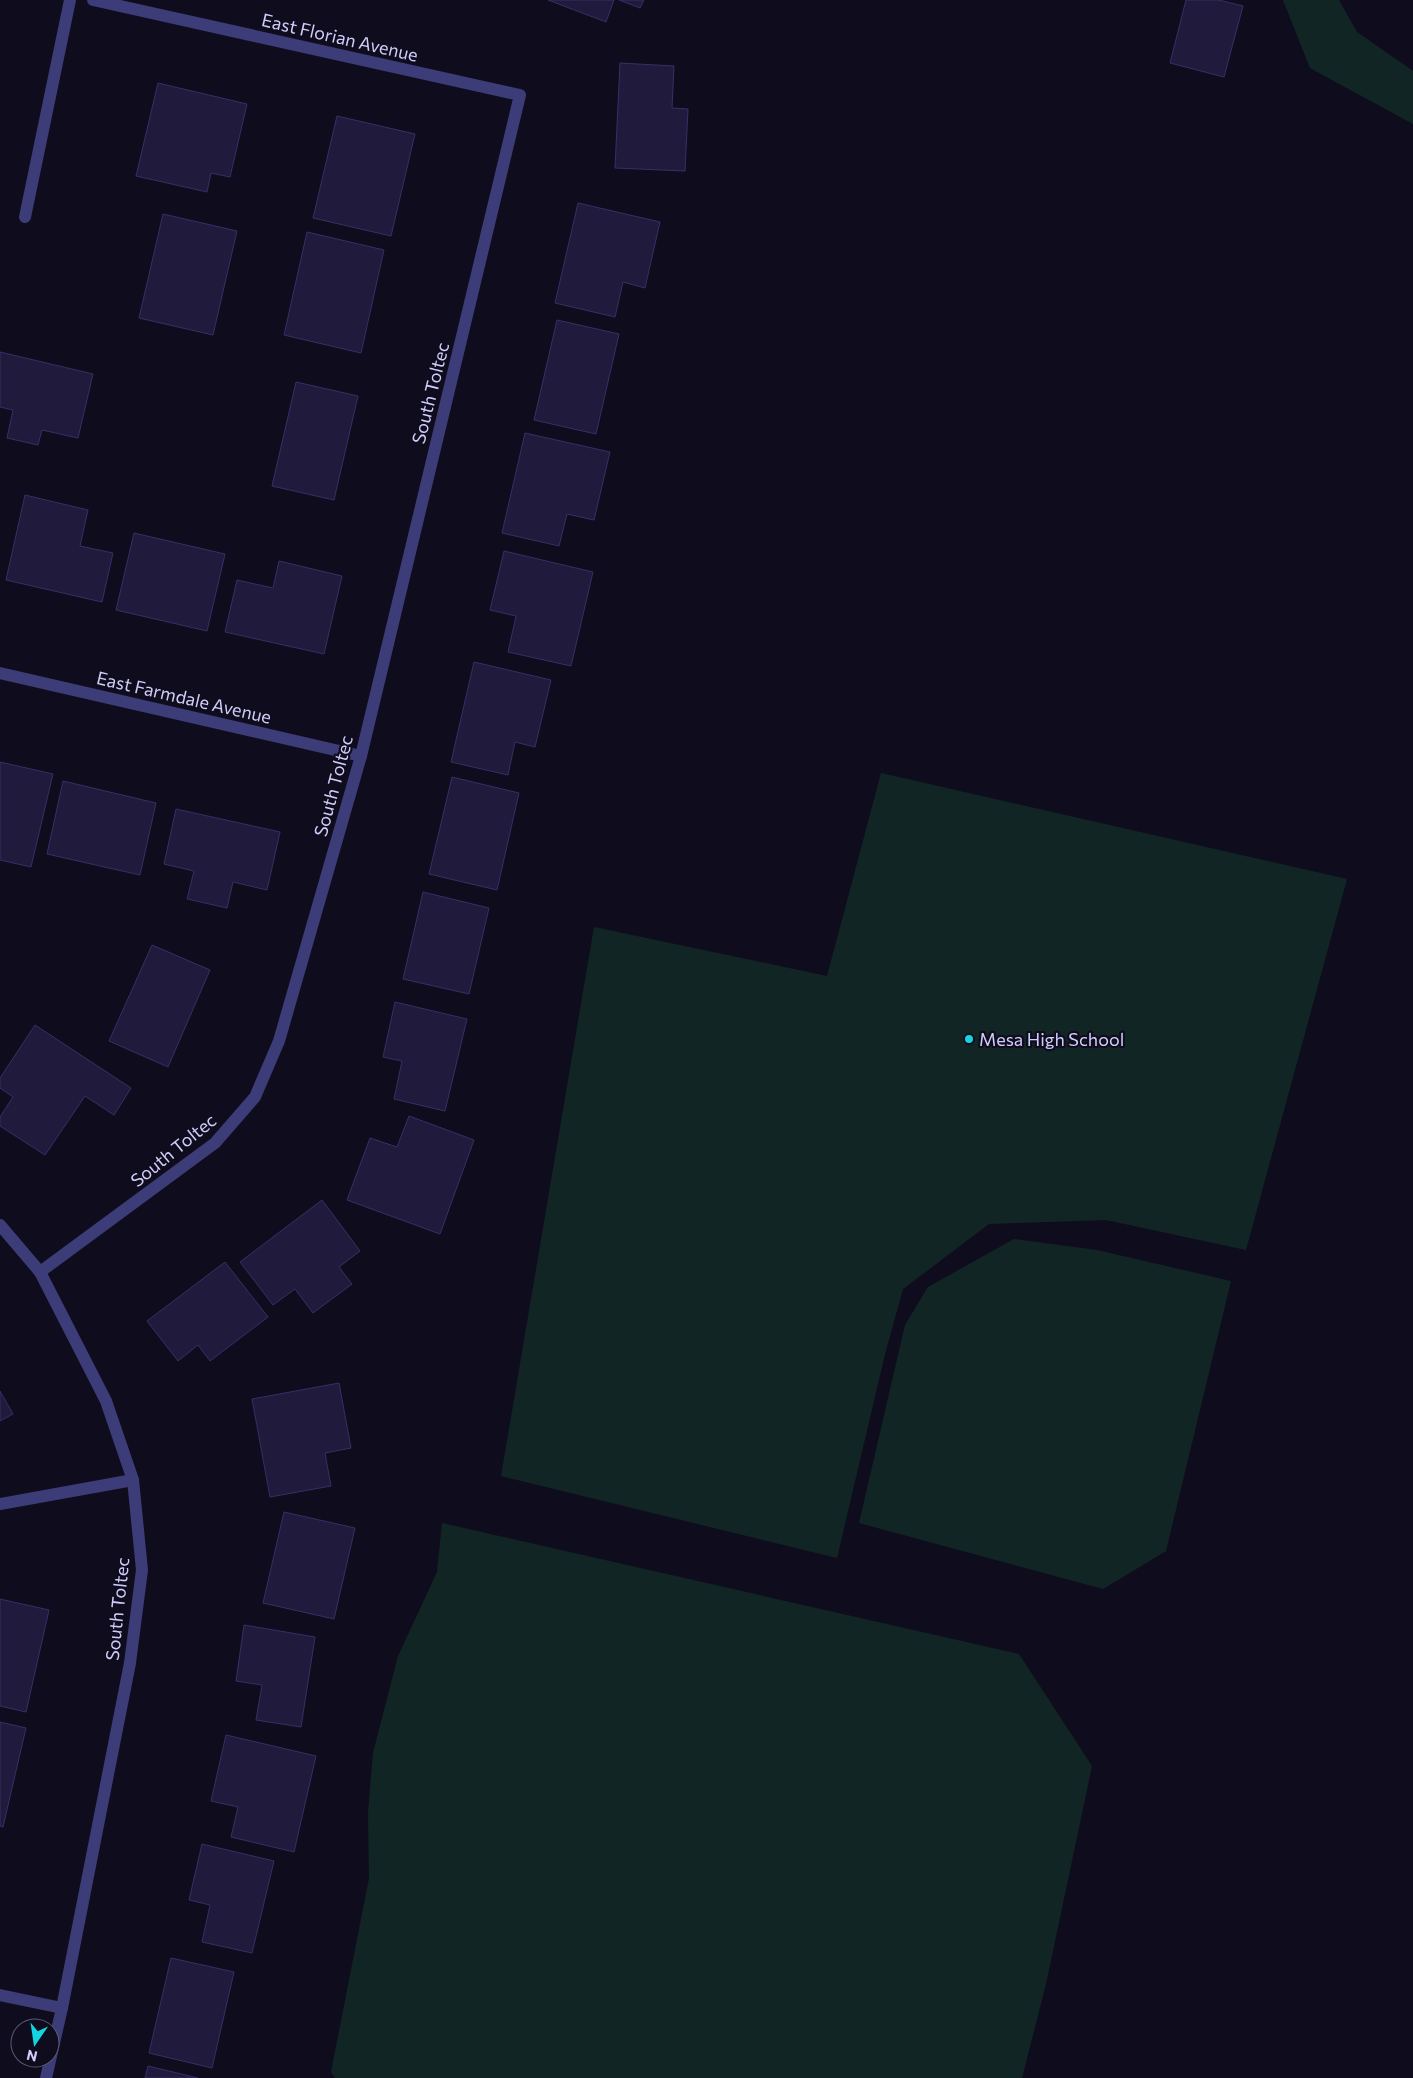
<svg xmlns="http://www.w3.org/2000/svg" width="1413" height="2078" font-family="Commissioner,sans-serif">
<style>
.green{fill:#112624}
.building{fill:#201b3c;stroke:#372f66}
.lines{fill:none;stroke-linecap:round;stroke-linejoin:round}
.street{stroke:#3c3c78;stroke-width:12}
.poi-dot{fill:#13d5e1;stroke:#0f0d1d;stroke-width:2}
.labels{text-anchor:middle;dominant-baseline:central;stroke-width:4.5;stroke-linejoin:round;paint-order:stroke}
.street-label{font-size:18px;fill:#d0cdfb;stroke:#0f0d1d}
.poi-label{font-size:18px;fill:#d0cdfb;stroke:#0f0d1d;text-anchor:start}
</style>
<rect width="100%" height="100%" fill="#0f0d1d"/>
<g class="green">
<polygon points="1283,0 1339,0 1357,32 1413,71 1413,124 1310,68"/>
<polygon points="881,773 1347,879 1246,1250 1106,1220 989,1224 903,1289 885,1354 837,1558 501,1476 594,927 827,976"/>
<polygon points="1014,1239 1097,1250 1231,1281 1166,1551 1103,1589 859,1523 905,1325 928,1287"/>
<polygon points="442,1523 1019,1654 1092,1766 1046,1984 1022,2078 335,2078 331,2072 369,1878 368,1813 373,1753 398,1656 437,1572"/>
</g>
<g class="building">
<polygon points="548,0 614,0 606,22"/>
<polygon points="619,0 644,0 640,8"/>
<polygon points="1186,0 1219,0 1243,6 1224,77 1170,63"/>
<polygon points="620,63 674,66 672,108 688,109 685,171 615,168"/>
<polygon points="158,83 247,104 230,177 211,173 207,192 136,176"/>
<polygon points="337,116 415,134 391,236 313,218"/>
<polygon points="578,203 660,222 645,288 623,282 615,317 555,303"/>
<polygon points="163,214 237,231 213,335 139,318"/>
<polygon points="307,232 384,250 361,353 284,335"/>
<polygon points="557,320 619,334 596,434 534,420"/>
<polygon points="0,352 93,374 78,438 42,430 38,445 7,438 13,410 0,407"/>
<polygon points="296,382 358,396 334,500 272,486"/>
<polygon points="525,433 610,452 594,520 567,514 559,546 502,533"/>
<polygon points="25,495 88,510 80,546 113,553 102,602 6,580"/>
<polygon points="134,533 225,554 207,631 116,610"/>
<polygon points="504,551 593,572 571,666 508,652 516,616 490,610"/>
<polygon points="279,561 342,576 324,654 225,632 237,580 273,588"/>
<polygon points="474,662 551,680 535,747 515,742 508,775 451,762"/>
<polygon points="0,762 53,774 31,867 0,860"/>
<polygon points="452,777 519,793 497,890 429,874"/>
<polygon points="63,781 156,803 140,875 47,854"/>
<polygon points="176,809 280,832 267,890 233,882 227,908 187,899 194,871 164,864"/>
<polygon points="423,892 489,908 469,994 403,979"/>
<polygon points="152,945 210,970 168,1067 109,1041"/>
<polygon points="395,1002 467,1019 445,1111 394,1099 402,1061 383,1057"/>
<polygon points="35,1025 131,1088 114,1115 85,1096 45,1155 0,1126 0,1117 13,1097 0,1088 0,1078"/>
<polygon points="409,1116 474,1140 440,1234 347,1200 370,1138 397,1147"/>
<polygon points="322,1200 360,1251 339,1267 352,1284 313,1313 295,1289 273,1305 240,1262"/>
<polygon points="225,1262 268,1317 210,1361 198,1345 178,1361 147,1321"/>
<polygon points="339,1383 351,1448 325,1453 331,1486 270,1497 252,1399"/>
<polygon points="0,1391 13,1414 0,1421"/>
<polygon points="284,1512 355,1528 334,1619 263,1603"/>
<polygon points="0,1599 49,1610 26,1712 0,1706"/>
<polygon points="244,1625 315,1637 301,1727 256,1720 262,1685 236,1681"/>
<polygon points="0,1722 26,1728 3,1827 0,1826"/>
<polygon points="226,1735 316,1756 294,1852 231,1837 238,1807 211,1801"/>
<polygon points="202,1844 274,1861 252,1953 202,1942 210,1905 189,1900"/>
<polygon points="171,1958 234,1972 212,2068 149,2053"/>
<polygon points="148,2066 198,2078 145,2078"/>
</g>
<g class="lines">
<g class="street">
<polyline points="25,217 70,0"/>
<polyline points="0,673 361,756"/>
<polyline points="0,1225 40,1272 106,1401 133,1480 142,1570 130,1663 62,2008 46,2078"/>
<polyline points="40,1272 215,1143 255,1097 279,1041 361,756 520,95 93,0"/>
<polyline points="0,1504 133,1480"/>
<polyline points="0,1995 62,2008"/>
</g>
</g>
<circle class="poi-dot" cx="969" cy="1039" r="5"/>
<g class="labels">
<g class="street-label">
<text transform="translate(340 37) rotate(13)">East Florian Avenue</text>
<text transform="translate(430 393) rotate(-76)">South Toltec</text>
<text transform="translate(184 697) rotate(13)">East Farmdale Avenue</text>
<text transform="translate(333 786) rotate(-75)">South Toltec</text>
<text transform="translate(173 1150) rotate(-39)">South Toltec</text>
<text transform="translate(117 1609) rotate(-84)">South Toltec</text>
</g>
<g class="poi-label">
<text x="979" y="1039">Mesa High School</text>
</g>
</g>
<g transform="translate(35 2043) rotate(193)"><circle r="24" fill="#0f0d1d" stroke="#5c5a76"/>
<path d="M0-4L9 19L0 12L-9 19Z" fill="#13d5e1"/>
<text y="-8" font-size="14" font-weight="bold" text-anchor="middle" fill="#d0cdfb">N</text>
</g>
</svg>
